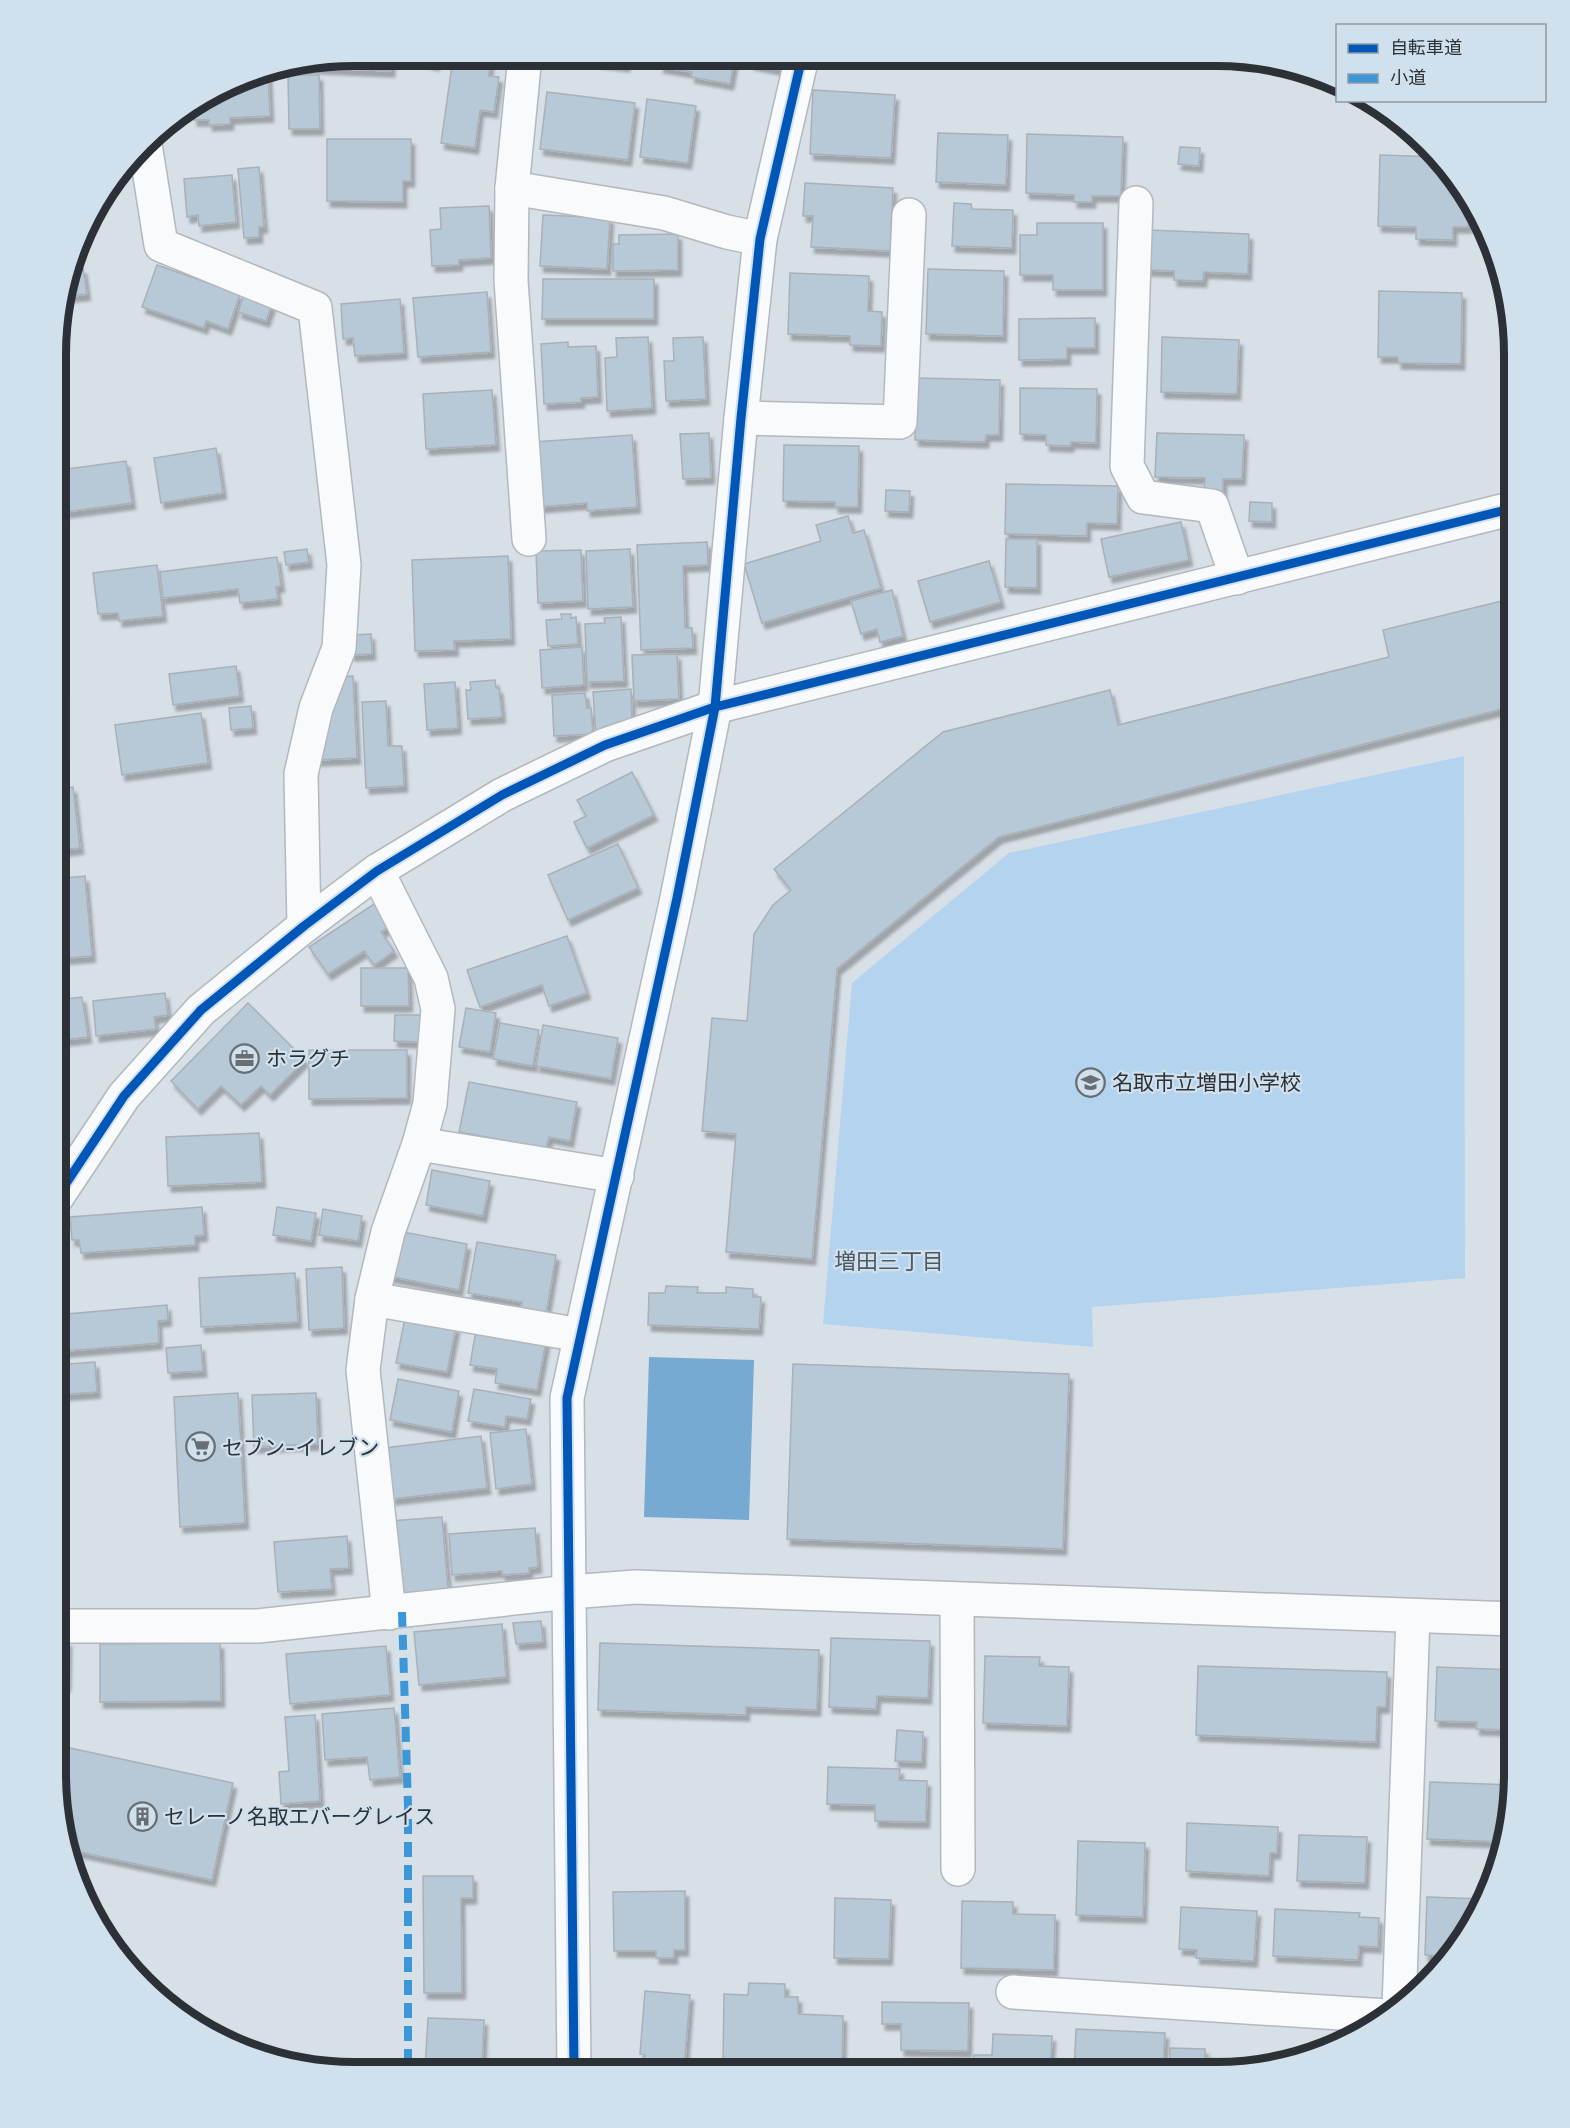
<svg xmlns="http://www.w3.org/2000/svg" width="1570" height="2128" font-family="Rubik,'Noto Sans JP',sans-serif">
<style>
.green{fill:#b3d3ef}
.water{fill:#76aad2}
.building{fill:#b7c8d6;stroke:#aab0b7;stroke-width:1.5;filter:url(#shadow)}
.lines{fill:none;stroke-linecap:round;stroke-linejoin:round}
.street-casing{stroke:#b2b8be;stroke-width:36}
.secondary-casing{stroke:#b2b8be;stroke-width:36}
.street{stroke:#f9fafb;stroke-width:33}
.secondary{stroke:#f9fafb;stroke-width:33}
.quiet{stroke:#3c97d8;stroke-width:8;stroke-dasharray:15 8;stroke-linecap:butt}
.cycleway-casing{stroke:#d1e0ed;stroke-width:13}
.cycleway{stroke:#0057b8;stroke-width:9}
.labels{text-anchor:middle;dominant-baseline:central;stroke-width:4.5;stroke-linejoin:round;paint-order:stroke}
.poi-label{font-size:21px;fill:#2b3136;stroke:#d1e0ed;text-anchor:start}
.neighbourhood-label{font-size:22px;fill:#4c5964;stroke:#d1e0ed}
.rim{fill:none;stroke:#2b3136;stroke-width:8}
</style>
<defs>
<filter id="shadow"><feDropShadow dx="3.5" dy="6" stdDeviation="1.5" flood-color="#0004"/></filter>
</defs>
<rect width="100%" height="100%" fill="#d7dfe7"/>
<polygon class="green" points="1464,756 1465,1278 1092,1307 1093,1347 823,1324 852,983 1009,853"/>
<polygon class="water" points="649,1357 754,1360 749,1520 644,1517"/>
<g class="building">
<polygon points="354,56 392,56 391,71 298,67 298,65"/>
<polygon points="407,56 438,56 435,65"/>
<polygon points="597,56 628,56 626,66 597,62"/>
<polygon points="662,56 735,57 730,84 691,77 692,72 660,67"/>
<polygon points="752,57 780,57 777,69 751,64"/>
<polygon points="453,58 490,63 489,76 499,77 494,112 480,110 475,148 441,143"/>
<polygon points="268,71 270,116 230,118 230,124 209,125 209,120 194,120 193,109 257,72"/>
<polygon points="288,75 319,75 320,129 289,129"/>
<polygon points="813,90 895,95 891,158 810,154"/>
<polygon points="547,92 635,103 628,160 540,149"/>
<polygon points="647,99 696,106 688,163 640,157"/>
<polygon points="938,133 1008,135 1006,185 936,182"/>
<polygon points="1027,134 1123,137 1121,196 1092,196 1092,202 1074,202 1074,195 1026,193"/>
<polygon points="327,139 411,139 411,181 403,181 403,202 327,201"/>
<polygon points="1180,147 1200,148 1199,166 1178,164"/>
<polygon points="1380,155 1440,157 1468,198 1468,227 1453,227 1453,240 1416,239 1416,227 1378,226"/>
<polygon points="259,167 264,227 259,227 259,237 244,238 238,169"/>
<polygon points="232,175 236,222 199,226 198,215 187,217 184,179"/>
<polygon points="805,183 893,188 890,251 811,247 813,216 803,216"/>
<polygon points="954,203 971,204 972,209 1013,210 1012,248 952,246"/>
<polygon points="489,206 491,258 459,260 459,265 432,266 430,230 441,229 440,208"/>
<polygon points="543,215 610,218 607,269 540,266"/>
<polygon points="1037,223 1103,223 1103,290 1053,290 1053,275 1020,275 1020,235 1037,235"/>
<polygon points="1148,230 1249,234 1248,274 1204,272 1203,281 1174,280 1174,271 1147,270"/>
<polygon points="678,234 678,270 613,271 613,244 619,244 619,235"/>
<polygon points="157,265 240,294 228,329 206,321 204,328 142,307"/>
<polygon points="83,268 87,294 64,297 73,269"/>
<polygon points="928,269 1004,271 1003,336 926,334"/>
<polygon points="790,273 869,276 868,311 882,312 881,346 850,345 850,336 788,334"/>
<polygon points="543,279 654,279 654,319 542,319"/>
<polygon points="1379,291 1462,293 1461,364 1398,363 1398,357 1378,357"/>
<polygon points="487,292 491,352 418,357 413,298"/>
<polygon points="244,295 272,304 266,321 238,312"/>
<polygon points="400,299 404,353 355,356 353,338 343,339 341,304"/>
<polygon points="1095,318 1095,348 1067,348 1067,359 1019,360 1019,319"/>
<polygon points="648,337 652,408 607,411 605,358 617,357 616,338"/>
<polygon points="703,337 706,399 666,401 664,361 674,361 673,338"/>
<polygon points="1162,337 1239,340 1237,394 1161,392"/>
<polygon points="568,342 568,347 596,346 598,397 581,398 581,402 544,404 541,344"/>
<polygon points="917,378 1000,380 999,435 986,435 985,442 915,440"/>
<polygon points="1020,388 1097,389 1096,443 1071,442 1070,446 1046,445 1046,435 1020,434"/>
<polygon points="492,390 496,445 426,449 423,394"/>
<polygon points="709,433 711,478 683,479 680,434"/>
<polygon points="1157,433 1244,435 1242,479 1223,479 1223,491 1204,491 1205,478 1155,477"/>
<polygon points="632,435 637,507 587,511 587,503 539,507 534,442"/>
<polygon points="784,445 859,446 858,507 835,507 835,502 783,501"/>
<polygon points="216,448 223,493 161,503 154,458"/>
<polygon points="126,461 132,503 66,512 60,470"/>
<polygon points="1006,484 1118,486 1117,524 1087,523 1087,536 1005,534"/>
<polygon points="886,490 910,491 909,512 885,511"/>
<polygon points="1250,502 1272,503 1272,522 1249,521"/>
<polygon points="848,516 853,533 864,530 881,588 762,623 744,564 821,541 816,525"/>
<polygon points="1181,522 1189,560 1109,577 1101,539"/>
<polygon points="1006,539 1037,539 1037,588 1005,587"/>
<polygon points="707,542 708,565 683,566 685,628 692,628 693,648 641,650 637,545"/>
<polygon points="307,549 309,562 286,565 284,552"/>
<polygon points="630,549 633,607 588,609 586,551"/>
<polygon points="581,550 583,601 538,603 536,551"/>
<polygon points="508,556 511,639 454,641 455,650 415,651 412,560"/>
<polygon points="277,557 281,586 276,587 278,599 240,603 238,589 163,598 160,572"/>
<polygon points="989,561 1001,602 930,622 918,581"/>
<polygon points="157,565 163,616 119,621 118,613 98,614 93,573"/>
<polygon points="892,590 903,636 880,642 877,629 861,634 851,601"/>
<polygon points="1514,598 1514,706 999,837 837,969 812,1259 726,1252 736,1134 702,1131 712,1018 747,1021 754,934 773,905 791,890 774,869 943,732 1110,690 1118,725 1389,657 1383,630"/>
<polygon points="561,614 571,614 571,618 576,617 578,644 548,646 546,620 562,619"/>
<polygon points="621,617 624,681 587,682 585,624 605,623 604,618"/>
<polygon points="371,634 372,654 351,655 350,635"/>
<polygon points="582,647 584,685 542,688 540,650"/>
<polygon points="677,654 679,699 634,701 632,655"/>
<polygon points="236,666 240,696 173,705 169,674"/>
<polygon points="353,676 357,758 316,760 336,677"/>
<polygon points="495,680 496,688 499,688 502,717 468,719 466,690 471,690 470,682"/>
<polygon points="455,682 458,728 427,730 424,684"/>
<polygon points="631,689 632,720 596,736 593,692"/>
<polygon points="585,693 587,708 591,708 593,734 554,736 552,695"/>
<polygon points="386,701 388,746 402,746 404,786 366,788 362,702"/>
<polygon points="251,706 253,728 231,730 229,708"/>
<polygon points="201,713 208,763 122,775 115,725"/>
<polygon points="632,772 654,815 587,848 574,822 586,816 577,800"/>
<polygon points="73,787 80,848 57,851 57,789"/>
<polygon points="618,844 638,888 568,920 548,875"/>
<polygon points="85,876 92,956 57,959 57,879"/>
<polygon points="374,904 390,926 381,932 394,951 374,965 364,951 328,974 309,947"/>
<polygon points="567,936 587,993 549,1006 542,985 480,1007 467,970"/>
<polygon points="361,968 408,968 409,1006 361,1006"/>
<polygon points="165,993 168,1015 154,1017 156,1029 96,1036 93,1001"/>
<polygon points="82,997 88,1037 57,1041 57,1000"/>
<polygon points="248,1003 305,1060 270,1095 261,1086 241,1105 221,1086 198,1109 171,1081"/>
<polygon points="466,1008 496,1013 490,1052 459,1047"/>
<polygon points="395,1015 421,1015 421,1042 394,1041"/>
<polygon points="500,1023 539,1030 533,1066 493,1059"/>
<polygon points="543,1025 618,1038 611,1079 536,1066"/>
<polygon points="309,1050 407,1050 407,1098 309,1099"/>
<polygon points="469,1082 577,1102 570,1141 549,1137 546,1148 459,1132"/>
<polygon points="259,1133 262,1182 168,1186 166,1137"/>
<polygon points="432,1170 490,1181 483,1216 426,1205"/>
<polygon points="202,1207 204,1235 195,1236 195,1245 81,1253 79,1240 72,1240 70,1217"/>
<polygon points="277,1207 316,1213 311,1241 273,1235"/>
<polygon points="323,1209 362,1216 358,1241 319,1235"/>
<polygon points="398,1231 467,1244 459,1290 388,1276"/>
<polygon points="477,1242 556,1255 545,1320 520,1316 522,1302 468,1293"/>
<polygon points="342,1267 344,1328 309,1330 306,1269"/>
<polygon points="295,1273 298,1322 201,1327 199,1278"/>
<polygon points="666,1286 698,1287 697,1293 726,1293 726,1287 753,1289 753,1297 761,1297 759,1329 648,1325 649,1293 665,1293"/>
<polygon points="167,1305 168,1320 158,1321 159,1343 56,1352 56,1315"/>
<polygon points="405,1318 456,1327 447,1372 396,1363"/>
<polygon points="477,1324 547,1336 537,1390 495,1383 497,1369 470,1365"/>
<polygon points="201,1345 203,1371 168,1373 166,1348"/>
<polygon points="95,1362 97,1392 56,1395 56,1365"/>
<polygon points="793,1364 1069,1374 1063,1549 787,1539"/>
<polygon points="398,1379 459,1391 452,1432 390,1420"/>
<polygon points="474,1389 531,1399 527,1419 506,1416 505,1427 468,1421"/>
<polygon points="238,1393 245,1523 180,1527 174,1397"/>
<polygon points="316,1393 318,1444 254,1447 252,1395"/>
<polygon points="526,1429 532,1484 496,1489 490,1433"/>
<polygon points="481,1436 487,1488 392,1499 385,1448"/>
<polygon points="442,1517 448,1589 425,1591 426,1599 397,1601 390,1521"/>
<polygon points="535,1528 538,1567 529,1568 529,1573 502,1575 502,1571 452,1575 449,1534"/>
<polygon points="347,1536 349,1568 330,1569 332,1589 278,1592 274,1542"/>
<polygon points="541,1621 543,1642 516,1644 513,1623"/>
<polygon points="502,1624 506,1677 419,1685 414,1632"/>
<polygon points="831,1638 930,1641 928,1698 877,1696 876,1709 829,1707"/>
<polygon points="56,1641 68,1641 67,1686 56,1685"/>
<polygon points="220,1643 221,1701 100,1702 100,1644"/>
<polygon points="600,1643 819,1650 817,1710 746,1707 746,1715 598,1710"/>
<polygon points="386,1646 390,1695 290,1704 286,1654"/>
<polygon points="985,1656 1040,1657 1039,1666 1069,1667 1067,1726 983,1723"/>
<polygon points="1198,1666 1387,1672 1386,1707 1377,1707 1376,1742 1196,1735"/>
<polygon points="1437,1667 1514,1670 1514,1724 1508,1724 1508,1730 1476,1729 1477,1722 1435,1721"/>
<polygon points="394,1708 400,1777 370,1780 367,1757 325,1760 322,1714"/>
<polygon points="315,1715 320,1801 281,1804 279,1772 289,1771 285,1717"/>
<polygon points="897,1730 923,1732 922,1762 895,1761"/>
<polygon points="56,1745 233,1783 212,1880 65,1849 56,1775"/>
<polygon points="828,1767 900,1769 899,1780 927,1781 926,1822 875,1821 875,1805 827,1804"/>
<polygon points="1430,1782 1514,1785 1504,1842 1427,1839"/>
<polygon points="1187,1823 1278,1827 1277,1853 1270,1853 1269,1876 1186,1871"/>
<polygon points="1299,1835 1367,1837 1365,1883 1297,1881"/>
<polygon points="1078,1841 1145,1843 1143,1917 1076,1915"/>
<polygon points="423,1876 473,1876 473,1898 461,1898 462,1993 424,1993"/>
<polygon points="685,1891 685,1950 674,1950 674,1958 656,1958 656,1951 614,1951 613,1892"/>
<polygon points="1427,1897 1485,1899 1464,1940 1451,1956 1425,1955"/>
<polygon points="835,1898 891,1900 889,1959 834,1958"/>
<polygon points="962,1901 1013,1902 1013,1914 1055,1915 1054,1970 961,1968"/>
<polygon points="1181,1907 1257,1911 1254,1961 1196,1958 1197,1950 1179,1949"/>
<polygon points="1275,1909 1360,1913 1359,1917 1379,1918 1378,1947 1359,1946 1358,1960 1273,1956"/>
<polygon points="749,1983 785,1984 785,1997 798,1997 798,2014 843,2016 842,2071 743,2071 743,2062 723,2061 724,1994 748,1995"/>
<polygon points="645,1991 690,1995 684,2071 644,2069 645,2055 640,2054"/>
<polygon points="882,2002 969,2003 968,2051 901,2050 901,2024 882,2024"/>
<polygon points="428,2018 484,2020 482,2070 425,2070"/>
<polygon points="1076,2029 1165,2033 1163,2072 1074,2072"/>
<polygon points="993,2034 1052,2036 1050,2072 973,2072 974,2055 992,2055"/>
<polygon points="1170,2048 1205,2049 1205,2058 1251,2060 1251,2068 1217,2072 1169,2072"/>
</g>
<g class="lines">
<defs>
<g id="street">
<polyline points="525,56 512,188 664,213 727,232 760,239"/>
<polyline points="145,144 161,245 315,308 344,565 339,648 316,708 301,774 304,926"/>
<polyline points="512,188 511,280 529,539"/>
<polyline points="1136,203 1127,466 1143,497 1212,506 1237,578"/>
<polyline points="741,418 900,422 909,215"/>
<polyline points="377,871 431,978 438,1009 430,1104 419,1144 388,1232 372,1299 363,1370 389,1613"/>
<polyline points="419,1144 617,1176"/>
<polyline points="372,1299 580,1335"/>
<polyline points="957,1600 958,1869"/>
<polyline points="56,1626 258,1626 570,1592 635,1587 1514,1619"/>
<polyline points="1013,1992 1387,2016"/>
<polyline points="1399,2008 1413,1616"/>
<polyline points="574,2071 567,1398 677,898 715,707 741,418 760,239 802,57"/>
</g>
<polyline id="secondary" points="57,1197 124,1096 201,1010 304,926 377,871 502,795 605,745 715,707 1514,508"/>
</defs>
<use href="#street" class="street-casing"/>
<use href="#secondary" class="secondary-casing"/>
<use href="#street" class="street"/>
<use href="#secondary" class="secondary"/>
<polyline class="quiet" points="402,1612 408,1806 408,2070"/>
<defs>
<g id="cycleway">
<polyline points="57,1197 124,1096 201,1010 304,926 377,871 502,795 605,745 715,707 1514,508"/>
<polyline points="574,2071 567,1398 677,898 715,707 741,418 760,239 802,57"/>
</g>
</defs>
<use href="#cycleway" class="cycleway-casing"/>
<use href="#cycleway" class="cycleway"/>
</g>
<defs>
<symbol id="office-ring" viewBox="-11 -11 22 22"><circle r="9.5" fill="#d1e0ed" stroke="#676e74" stroke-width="1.5"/><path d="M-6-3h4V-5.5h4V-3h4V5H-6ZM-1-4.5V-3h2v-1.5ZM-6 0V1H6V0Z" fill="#676e74"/></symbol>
<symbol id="school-ring" viewBox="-11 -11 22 22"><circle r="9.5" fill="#d1e0ed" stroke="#676e74" stroke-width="1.5"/><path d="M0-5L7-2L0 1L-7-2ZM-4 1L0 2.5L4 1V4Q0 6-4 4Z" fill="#676e74"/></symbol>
<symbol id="supermarket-ring" viewBox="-11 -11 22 22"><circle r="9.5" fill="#d1e0ed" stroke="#676e74" stroke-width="1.5"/><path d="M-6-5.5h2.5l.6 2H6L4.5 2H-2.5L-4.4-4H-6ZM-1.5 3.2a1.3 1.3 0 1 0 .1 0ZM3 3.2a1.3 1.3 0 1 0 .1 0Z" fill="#676e74"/></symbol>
<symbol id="building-ring" viewBox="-11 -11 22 22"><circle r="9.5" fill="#d1e0ed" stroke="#676e74" stroke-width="1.5"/><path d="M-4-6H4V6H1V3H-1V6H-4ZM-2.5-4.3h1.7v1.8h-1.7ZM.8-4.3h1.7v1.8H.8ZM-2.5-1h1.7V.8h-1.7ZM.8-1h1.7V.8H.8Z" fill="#676e74"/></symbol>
</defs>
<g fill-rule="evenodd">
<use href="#office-ring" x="228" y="1042" width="33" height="33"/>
<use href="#school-ring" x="1074" y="1066" width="33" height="33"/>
<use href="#supermarket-ring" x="184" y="1430" width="33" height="33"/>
<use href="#building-ring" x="126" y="1800" width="33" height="33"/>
</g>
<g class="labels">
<g class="poi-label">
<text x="266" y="1058">ホラグチ</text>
<text x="1112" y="1082">名取市立増田小学校</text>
<text x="222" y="1447">セブン-イレブン</text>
<text x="164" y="1816">セレーノ名取エバーグレイス</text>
</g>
<g class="neighbourhood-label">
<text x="889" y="1261">増田三丁目</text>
</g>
</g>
<path d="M0 0H1570V2128H0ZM354 66H1216A288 288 0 0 1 1504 354V1774A288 288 0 0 1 1216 2062H354A288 288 0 0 1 66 1774V354A288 288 0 0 1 354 66Z" fill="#d1e0ed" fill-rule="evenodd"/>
<path class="rim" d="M354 66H1216A288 288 0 0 1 1504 354V1774A288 288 0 0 1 1216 2062H354A288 288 0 0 1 66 1774V354A288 288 0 0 1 354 66Z"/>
<rect x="1336" y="24" width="210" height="78" fill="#d1e0ed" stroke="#8f9aa4" stroke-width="1.5"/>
<rect x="1348" y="44" width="30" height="9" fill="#0057b8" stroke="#8f9aa4" stroke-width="1.5"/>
<text x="1390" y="54" font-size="18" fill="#2b3136">自転車道</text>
<rect x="1348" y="74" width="30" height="9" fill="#3c97d8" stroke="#8f9aa4" stroke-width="1.5"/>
<text x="1390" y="84" font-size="18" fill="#2b3136">小道</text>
</svg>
